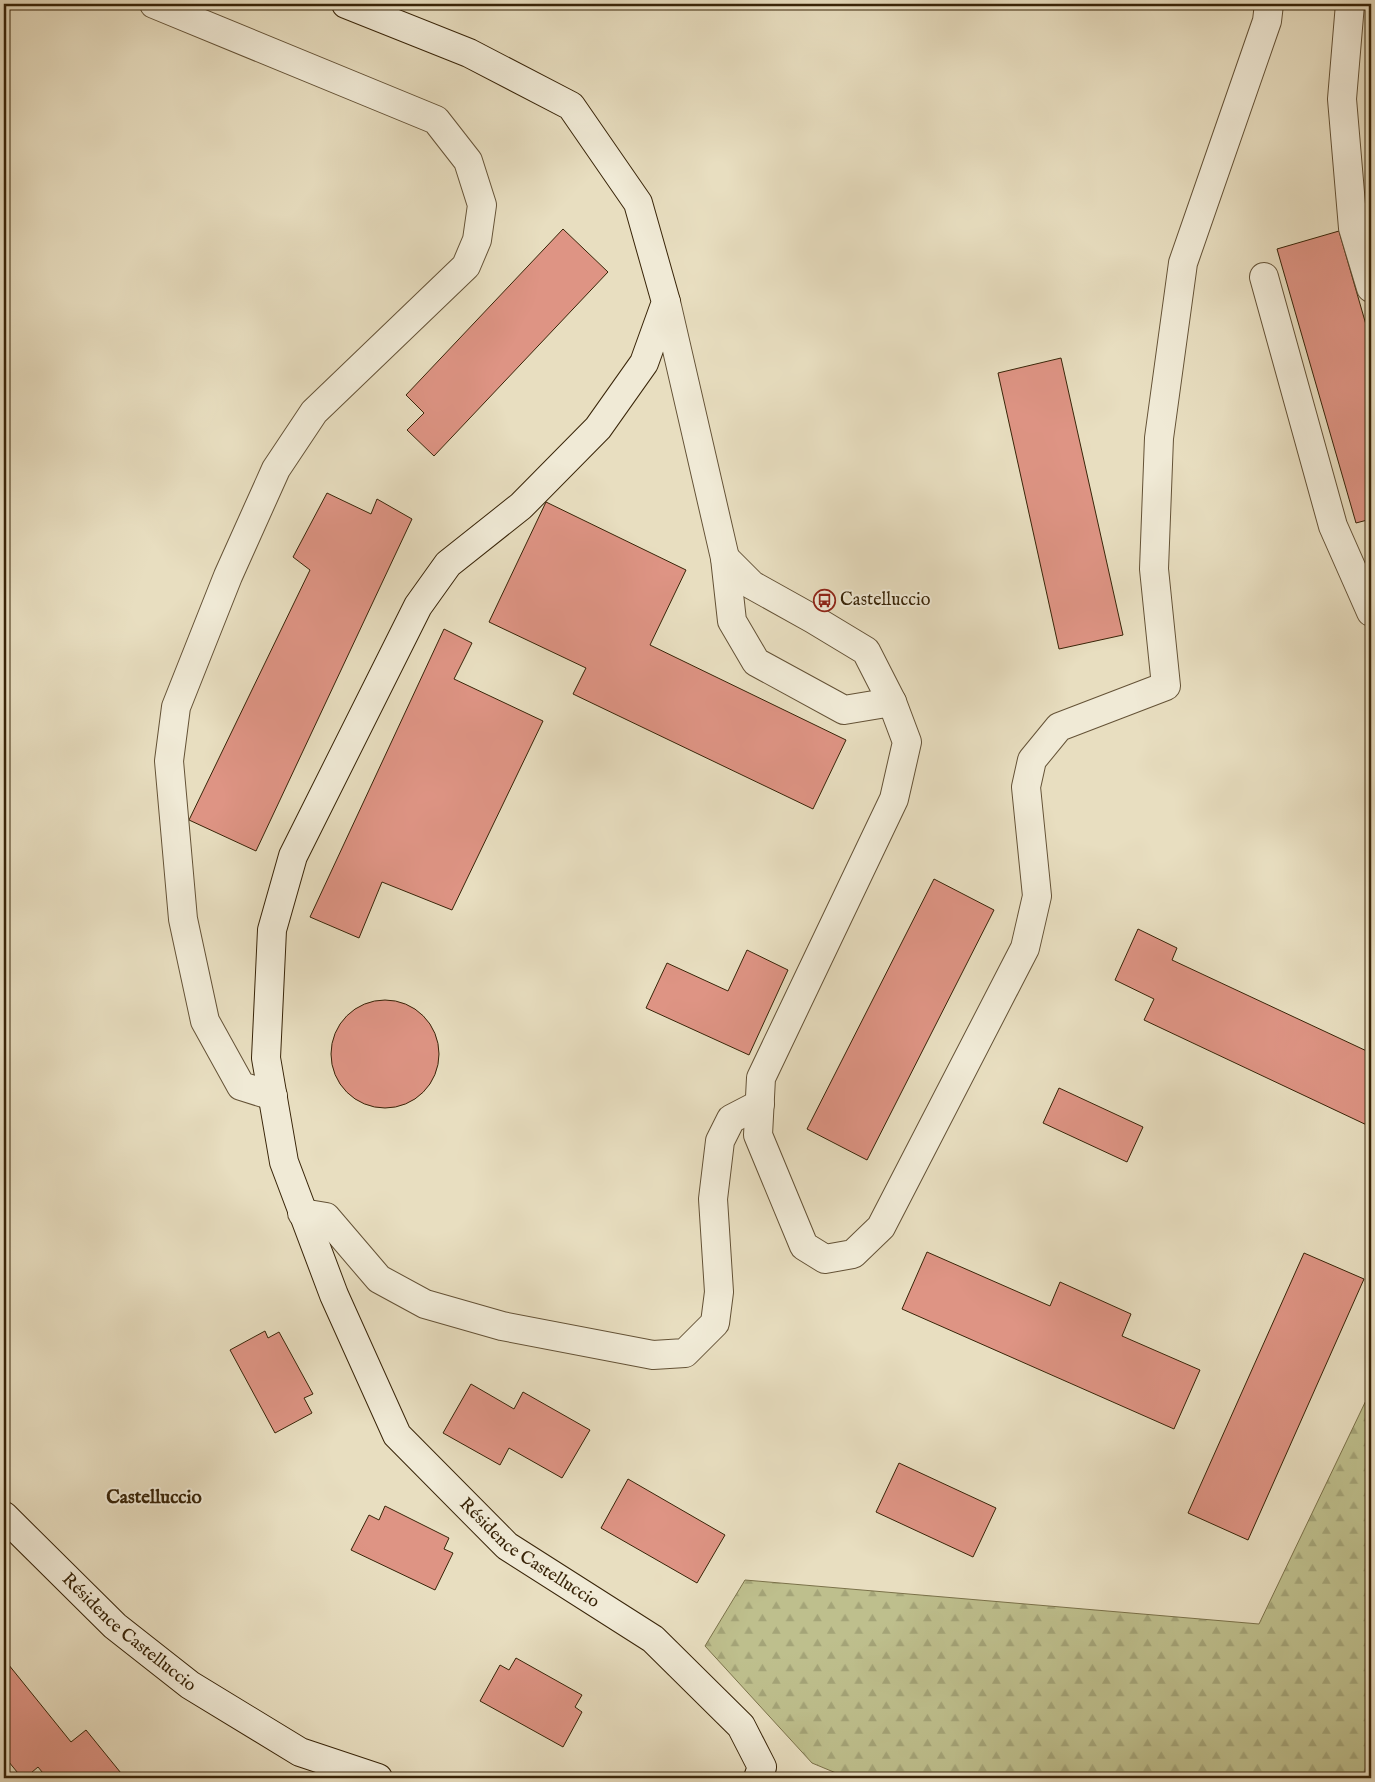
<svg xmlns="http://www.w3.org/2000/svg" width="1375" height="1782" font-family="'IM FELL English',serif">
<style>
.forest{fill:url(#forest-firs);stroke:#7b724a}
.building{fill:#de9484;stroke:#382408}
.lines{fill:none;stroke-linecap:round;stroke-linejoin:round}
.street-casing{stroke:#645236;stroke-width:30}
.secondary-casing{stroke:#382408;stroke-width:30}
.street{stroke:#f0ead6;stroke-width:28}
.secondary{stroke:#f0ead6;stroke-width:28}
.labels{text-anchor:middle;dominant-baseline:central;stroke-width:4;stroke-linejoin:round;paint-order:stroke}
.poi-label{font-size:18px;fill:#382408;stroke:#f0ead6;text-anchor:start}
.street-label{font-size:18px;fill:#382408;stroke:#f0ead6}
.neighbourhood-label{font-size:19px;font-weight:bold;fill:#382408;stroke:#f0ead6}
</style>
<defs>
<pattern id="forest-firs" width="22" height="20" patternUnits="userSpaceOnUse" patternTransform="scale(1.25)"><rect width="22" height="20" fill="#bebf8d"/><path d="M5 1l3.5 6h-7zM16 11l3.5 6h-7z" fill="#a4a478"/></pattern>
</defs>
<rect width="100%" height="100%" fill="#e8dec0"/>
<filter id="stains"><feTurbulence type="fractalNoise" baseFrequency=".004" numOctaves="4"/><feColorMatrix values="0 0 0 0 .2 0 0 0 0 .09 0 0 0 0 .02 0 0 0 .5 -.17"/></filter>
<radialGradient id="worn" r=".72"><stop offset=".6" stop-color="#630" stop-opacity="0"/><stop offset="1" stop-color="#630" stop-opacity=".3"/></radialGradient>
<polygon class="forest" points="1371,1390 1371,1778 848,1778 812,1763 705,1646 745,1580 1259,1624"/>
<g class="building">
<polygon points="563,229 608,272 434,456 407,430 424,413 406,395"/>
<polygon points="1339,231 1371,342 1371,519 1356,523 1277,249"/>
<polygon points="1061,358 1123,635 1059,649 998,373"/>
<polygon points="327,493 371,514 377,499 412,519 256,851 189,820 310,570 293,557"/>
<polygon points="546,502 686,570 650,645 846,740 813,809 573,694 586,668 489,622"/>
<polygon points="444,629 472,643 454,679 543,721 452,910 382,882 359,938 310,917"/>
<polygon points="934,879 994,910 867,1160 807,1129"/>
<polygon points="1138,929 1177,948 1172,960 1371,1053 1371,1127 1144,1020 1154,999 1115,980"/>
<polygon points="747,950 788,970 749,1055 646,1008 667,963 728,991"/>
<circle cx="385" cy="1054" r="54"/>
<polygon points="1059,1088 1143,1127 1127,1162 1043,1123"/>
<polygon points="927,1252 1050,1306 1060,1282 1131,1314 1122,1336 1200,1370 1174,1429 902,1309"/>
<polygon points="1304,1253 1364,1279 1248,1540 1188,1513"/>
<polygon points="265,1331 268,1338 279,1332 313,1394 304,1398 312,1413 275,1433 230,1350"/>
<polygon points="471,1384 514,1409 523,1392 590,1430 562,1478 509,1448 500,1465 443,1433"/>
<polygon points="899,1463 996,1508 973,1557 876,1512"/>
<polygon points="628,1479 725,1535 697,1583 601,1528"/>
<polygon points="385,1506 449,1538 444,1549 453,1553 435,1590 351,1550 369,1515 379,1520"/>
<polygon points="516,1658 582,1695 575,1707 582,1712 563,1747 480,1701 500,1665 509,1670"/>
<polygon points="4,1659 71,1742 86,1730 125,1778 47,1778 38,1767 25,1778 22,1778 4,1756"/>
</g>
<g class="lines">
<defs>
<g id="street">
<polyline points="154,4 436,120 468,161 482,205 477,240 466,266 314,412 276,469 228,576 176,707 169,761 183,919 205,1021 241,1086 273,1096"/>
<polyline points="1350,4 1342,99 1353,228 1371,288"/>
<polyline points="1264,277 1333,526 1371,612"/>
<polyline points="666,302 725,558 732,621 756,662 844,710 892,702"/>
<polyline points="725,558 752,585 813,619 866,651 892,702 907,742 894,799 761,1078 758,1135 804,1246 825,1259 853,1254 881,1227 1025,948 1037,896 1026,787 1032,760 1059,727 1166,686 1154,569 1159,438 1183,263 1267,21 1269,4"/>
<polyline points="302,1213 326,1217 379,1279 425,1304 502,1326 653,1355 685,1353 715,1323 719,1292 713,1199 720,1141 731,1119 760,1104"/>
</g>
<g id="secondary">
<path id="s1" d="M346,4l123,49 102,53 67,97 28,99 -22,61 -46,65 -77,78 -73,58 -30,42 -125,250 -21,74 -6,128 18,104 50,133 63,140 110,111 146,93 88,87 21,41 -4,11"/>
<path id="s2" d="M4,1516l111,110 75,59 110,67 78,26"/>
</g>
</defs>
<use href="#street" class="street-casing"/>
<use href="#secondary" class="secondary-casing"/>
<use href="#street" class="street"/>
<use href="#secondary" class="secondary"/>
</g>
<defs>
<symbol id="bus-ring" viewBox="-11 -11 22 22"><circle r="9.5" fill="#f0ead6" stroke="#8f2418" stroke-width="1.5"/><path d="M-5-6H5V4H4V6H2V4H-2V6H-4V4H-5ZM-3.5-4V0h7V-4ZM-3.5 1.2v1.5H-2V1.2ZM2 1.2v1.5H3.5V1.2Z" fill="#8f2418"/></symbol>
</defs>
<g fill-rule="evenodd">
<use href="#bus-ring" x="812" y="588" width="25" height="25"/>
</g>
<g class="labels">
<g class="poi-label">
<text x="840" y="600">Castelluccio</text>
</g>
<g class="street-label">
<text stroke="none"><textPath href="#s1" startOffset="1931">Résidence Castelluccio</textPath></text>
<text stroke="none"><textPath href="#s2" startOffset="171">Résidence Castelluccio</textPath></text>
</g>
<g class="neighbourhood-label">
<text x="154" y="1498">Castelluccio</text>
</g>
</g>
<rect width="1375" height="1782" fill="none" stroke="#e8dec0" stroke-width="20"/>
<rect x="5" y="5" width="1365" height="1772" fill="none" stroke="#382408" stroke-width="2.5"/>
<rect x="10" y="10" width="1355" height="1762" fill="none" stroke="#382408"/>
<rect width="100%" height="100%" filter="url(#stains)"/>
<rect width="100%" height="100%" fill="url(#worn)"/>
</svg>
